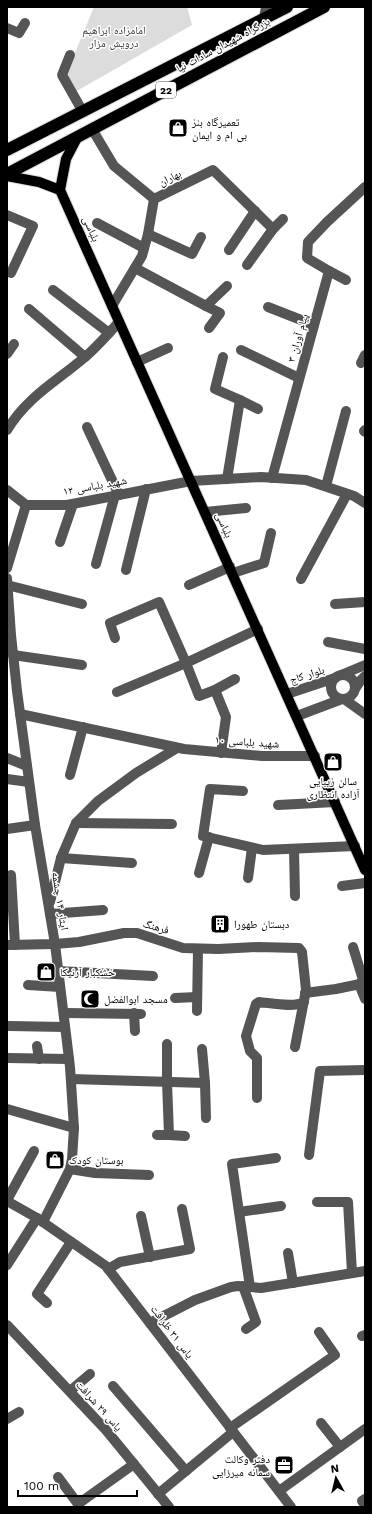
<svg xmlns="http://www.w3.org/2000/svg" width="372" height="1514" font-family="'Work Sans','Noto Naskh Arabic',sans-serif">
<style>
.green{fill:#dcdcdc}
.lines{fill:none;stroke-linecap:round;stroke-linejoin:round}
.major-casing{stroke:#dbdbdb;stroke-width:12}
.highway-casing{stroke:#dbdbdb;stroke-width:14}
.minor{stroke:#555;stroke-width:10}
.major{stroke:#000;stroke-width:10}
.highway{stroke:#000;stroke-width:12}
.labels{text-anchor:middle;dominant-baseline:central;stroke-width:3;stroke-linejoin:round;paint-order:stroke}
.shield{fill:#fff;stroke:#4c4c4c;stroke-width:1}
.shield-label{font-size:10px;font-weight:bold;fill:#000}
.park-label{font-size:11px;fill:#333;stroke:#fff}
.street-label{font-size:11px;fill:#000;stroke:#fff}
.poi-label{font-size:11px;fill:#000;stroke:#fff;text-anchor:start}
</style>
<rect width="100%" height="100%" fill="#fff"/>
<polygon class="green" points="94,7 187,7 192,25 75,92 66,74"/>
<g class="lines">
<defs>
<g id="major">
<polyline points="7,176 39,182 60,190"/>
<polyline points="60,190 365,870"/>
<polyline points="60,190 66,159 78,136"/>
</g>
<g id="highway">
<polyline points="7,150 287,7"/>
<polyline points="7,174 324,7"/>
</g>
</defs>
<use href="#major" class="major-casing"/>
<use href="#highway" class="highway-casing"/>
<g class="minor">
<polyline points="264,18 266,7"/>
<polyline points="7,28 19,33 25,23"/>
<polyline points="70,55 62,75 83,112"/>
<polyline points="92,129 114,166 154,199"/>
<polyline points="7,215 33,226 11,273"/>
<polyline points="97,223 144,248"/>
<polyline points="148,234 192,254 201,237"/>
<polyline points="229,250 255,211"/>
<polyline points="247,265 273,229"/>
<polyline points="135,268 206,306 227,286"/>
<polyline points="329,271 346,280"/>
<polyline points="53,290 109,333"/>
<polyline points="112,306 142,256 148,234 154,199 213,170 273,229 283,219"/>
<polyline points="206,306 220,313 209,328"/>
<polyline points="268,307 314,325"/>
<polyline points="29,309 85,357"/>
<polyline points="241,350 299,378"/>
<polyline points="7,354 14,344"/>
<polyline points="223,357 215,389 240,400 227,479"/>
<polyline points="137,362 168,348"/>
<polyline points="361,363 365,355"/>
<polyline points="240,400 258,409"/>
<polyline points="87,427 119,495"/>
<path d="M7,430c21,-34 49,-48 78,-73 12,-10 23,-23 34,-35"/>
<polyline points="365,430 364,431 365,432"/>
<polyline points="272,478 329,271 307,258 308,242 327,222 365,187"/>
<polyline points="326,486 346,411"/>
<polyline points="7,490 26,505 67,505 191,481 261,477 306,480 354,496 365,503"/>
<polyline points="205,512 246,508"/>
<polyline points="60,542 73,504"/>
<polyline points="96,564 115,495"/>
<polyline points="7,568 26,505"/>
<polyline points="126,570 146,489"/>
<polyline points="233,573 264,563 271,533"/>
<polyline points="7,578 11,635 17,691 35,825 55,944 70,1067 74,1128 72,1159 70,1169 43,1222"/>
<polyline points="301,579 347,494"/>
<polyline points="7,585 82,604"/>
<polyline points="189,585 230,567"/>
<polyline points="335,604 365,602"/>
<polyline points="115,638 110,623 159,602 186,663 199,696 215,690 226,717 221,753"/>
<polyline points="328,642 365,649"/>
<polyline points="13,655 82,665"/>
<circle cx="343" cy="687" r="12"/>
<polyline points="341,675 365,665"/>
<polyline points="355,689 361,680 365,676"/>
<polyline points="215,690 235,679"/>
<polyline points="117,692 186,663 258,629"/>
<polyline points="287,694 335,678"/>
<polyline points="344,699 365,714"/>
<polyline points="20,714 184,749 262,756 315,756"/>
<polyline points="297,716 342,699"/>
<polyline points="7,758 27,766"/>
<polyline points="70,775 83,727"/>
<polyline points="7,779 29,782"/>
<polyline points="243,791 210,789 203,836 263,850 355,846"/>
<polyline points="278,805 335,802"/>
<polyline points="76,823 172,824"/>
<polyline points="7,829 35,825"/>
<polyline points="294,849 295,896"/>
<polyline points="61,858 132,863"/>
<polyline points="199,873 209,837"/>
<polyline points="11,875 15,945"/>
<polyline points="248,878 252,848"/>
<polyline points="342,886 365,883"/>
<polyline points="50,902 61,858 76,823 98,801 136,773 177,748"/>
<polyline points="50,914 103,910"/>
<polyline points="7,945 55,944 79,942 124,933 137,933 183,948 218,949 258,947 299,948 302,952 306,990 295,1047"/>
<polyline points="353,947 364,983"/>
<polyline points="58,971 153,976"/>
<polyline points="359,984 365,999"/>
<polyline points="28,985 60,987"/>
<polyline points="305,993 336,989 365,983"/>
<polyline points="175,998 197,997"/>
<polyline points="197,1011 198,949"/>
<polyline points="64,1013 141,1014"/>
<polyline points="134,1013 135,1031"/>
<polyline points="9,1026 65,1027"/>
<polyline points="37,1046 39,1059"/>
<polyline points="202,1049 205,1083 206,1118"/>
<polyline points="7,1058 69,1059"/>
<polyline points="71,1079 205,1083"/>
<path d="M257,1098v-40l-7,-7 -4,-15 10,-32 3,-2c12,1 35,6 45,0"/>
<polyline points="7,1109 74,1128"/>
<polyline points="157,1135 169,1135 167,1082 167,1044"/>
<polyline points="169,1135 185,1136"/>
<polyline points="309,1155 320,1071 365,1070"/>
<polyline points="70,1169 95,1173 149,1175"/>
<polyline points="7,1200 34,1151"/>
<polyline points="7,1201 37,1218 106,1266 291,1507"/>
<polyline points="317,1202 348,1202 352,1273"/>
<polyline points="239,1212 281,1206"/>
<polyline points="141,1216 150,1257"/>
<polyline points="288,1253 293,1283"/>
<polyline points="7,1265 37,1218"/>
<polyline points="108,1269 120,1262 190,1249 182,1209"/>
<polyline points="243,1286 256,1322 246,1329"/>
<polyline points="250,1287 232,1164 276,1158"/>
<polyline points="47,1303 37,1294 71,1242"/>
<polyline points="150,1323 195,1300 231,1287 238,1286 261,1288 365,1271"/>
<polyline points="7,1325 106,1430 169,1507"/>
<polyline points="362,1336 365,1335"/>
<polyline points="113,1386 186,1471"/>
<polyline points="70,1391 90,1374"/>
<polyline points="7,1419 19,1412"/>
<polyline points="321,1423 340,1447"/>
<polyline points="230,1428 335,1355 319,1332"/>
<polyline points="58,1477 78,1504 134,1464"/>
<polyline points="279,1491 365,1429"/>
<polyline points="158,1494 233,1432"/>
<polyline points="365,1499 362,1501 365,1505"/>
</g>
<use href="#major" class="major"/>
<use href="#highway" class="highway"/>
</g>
<defs>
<symbol id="shop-square" viewBox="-11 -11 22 22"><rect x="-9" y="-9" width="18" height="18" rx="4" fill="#000" stroke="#fff"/><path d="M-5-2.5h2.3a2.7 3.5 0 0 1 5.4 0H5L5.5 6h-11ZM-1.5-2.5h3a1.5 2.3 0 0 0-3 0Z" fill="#fff"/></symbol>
<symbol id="building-square" viewBox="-11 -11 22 22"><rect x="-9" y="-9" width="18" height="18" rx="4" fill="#000" stroke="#fff"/><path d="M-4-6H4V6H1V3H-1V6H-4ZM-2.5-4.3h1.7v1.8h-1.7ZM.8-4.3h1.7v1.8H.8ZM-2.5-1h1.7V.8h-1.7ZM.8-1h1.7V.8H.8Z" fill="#fff"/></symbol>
<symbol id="mosque-square" viewBox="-11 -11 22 22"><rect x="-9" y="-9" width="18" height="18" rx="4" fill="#000" stroke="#fff"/><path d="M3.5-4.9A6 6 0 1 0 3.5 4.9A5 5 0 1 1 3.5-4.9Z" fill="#fff"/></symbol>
<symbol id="office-square" viewBox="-11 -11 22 22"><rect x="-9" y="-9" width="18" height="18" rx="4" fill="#000" stroke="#fff"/><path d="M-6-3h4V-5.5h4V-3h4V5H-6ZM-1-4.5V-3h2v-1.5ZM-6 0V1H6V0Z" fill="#fff"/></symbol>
</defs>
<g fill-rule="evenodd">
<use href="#shop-square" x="167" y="117" width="22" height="22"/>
<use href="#shop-square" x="322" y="751" width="22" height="22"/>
<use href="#building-square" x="209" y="913" width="22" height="22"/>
<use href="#shop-square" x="35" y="961" width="22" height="22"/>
<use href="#mosque-square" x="79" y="988" width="22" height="22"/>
<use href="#shop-square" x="44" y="1149" width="22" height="22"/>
<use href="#office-square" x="273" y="1454" width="22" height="22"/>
</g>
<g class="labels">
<rect class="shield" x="156" y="82" width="20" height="16" rx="3"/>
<g class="shield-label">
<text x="166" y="90">22</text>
</g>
<g class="park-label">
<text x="114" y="30">امامزاده ابراهیم<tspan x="114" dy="13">درویش مزار</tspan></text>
</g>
<g class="street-label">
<text transform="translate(223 45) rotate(-28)">بزرگراه شهیدان سادات نیا</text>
<text transform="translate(170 178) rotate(-26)">بهاران</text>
<text transform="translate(91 229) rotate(66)">بلباسی</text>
<text transform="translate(298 338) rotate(-74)">پیام آوران ۳</text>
<text transform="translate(95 486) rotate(-10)">شهید بلباسی ١٢</text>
<text transform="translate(224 525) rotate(66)">بلباسی</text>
<text transform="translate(307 675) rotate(-18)">بلوار کاج</text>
<text transform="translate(247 742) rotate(4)">شهید بلباسی ١٠</text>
<text transform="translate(60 901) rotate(81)">ایثار ۱۴ چشمه</text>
<text transform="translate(156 927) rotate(16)">فرهنگ</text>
<text transform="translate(172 1332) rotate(53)">یاس ۳۱ ظرافت</text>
<text transform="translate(99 1406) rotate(48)">یاس ۲۹ شرافت</text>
</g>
<g class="poi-label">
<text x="192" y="122">تعمیرگاه بنز<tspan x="192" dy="13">بی ام و ایمان</tspan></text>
<text x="333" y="781" text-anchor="middle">سالن زیبایی<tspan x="333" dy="13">آزاده انتظاری</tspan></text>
<text x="234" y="924">دبستان طهورا</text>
<text x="60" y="972">خشکبار آرنیکا</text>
<text x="104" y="999">مسجد ابوالفضل</text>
<text x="69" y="1160">بوستان کودک</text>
<text x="270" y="1459" text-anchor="end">دفتر وکالت<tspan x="270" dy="13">سمانه میرزایی</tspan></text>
</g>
</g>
<rect width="372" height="1514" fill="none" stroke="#000000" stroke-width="16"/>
<g transform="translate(336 1478) rotate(352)" stroke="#ffffff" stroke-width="3" paint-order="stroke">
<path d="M0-3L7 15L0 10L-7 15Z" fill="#000000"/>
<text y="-6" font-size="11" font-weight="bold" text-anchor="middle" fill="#000000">N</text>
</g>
<path d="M18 1490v6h119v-6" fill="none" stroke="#000000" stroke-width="2"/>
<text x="24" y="1490" font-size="12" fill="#000000" stroke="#ffffff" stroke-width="3" paint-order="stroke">100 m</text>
</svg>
